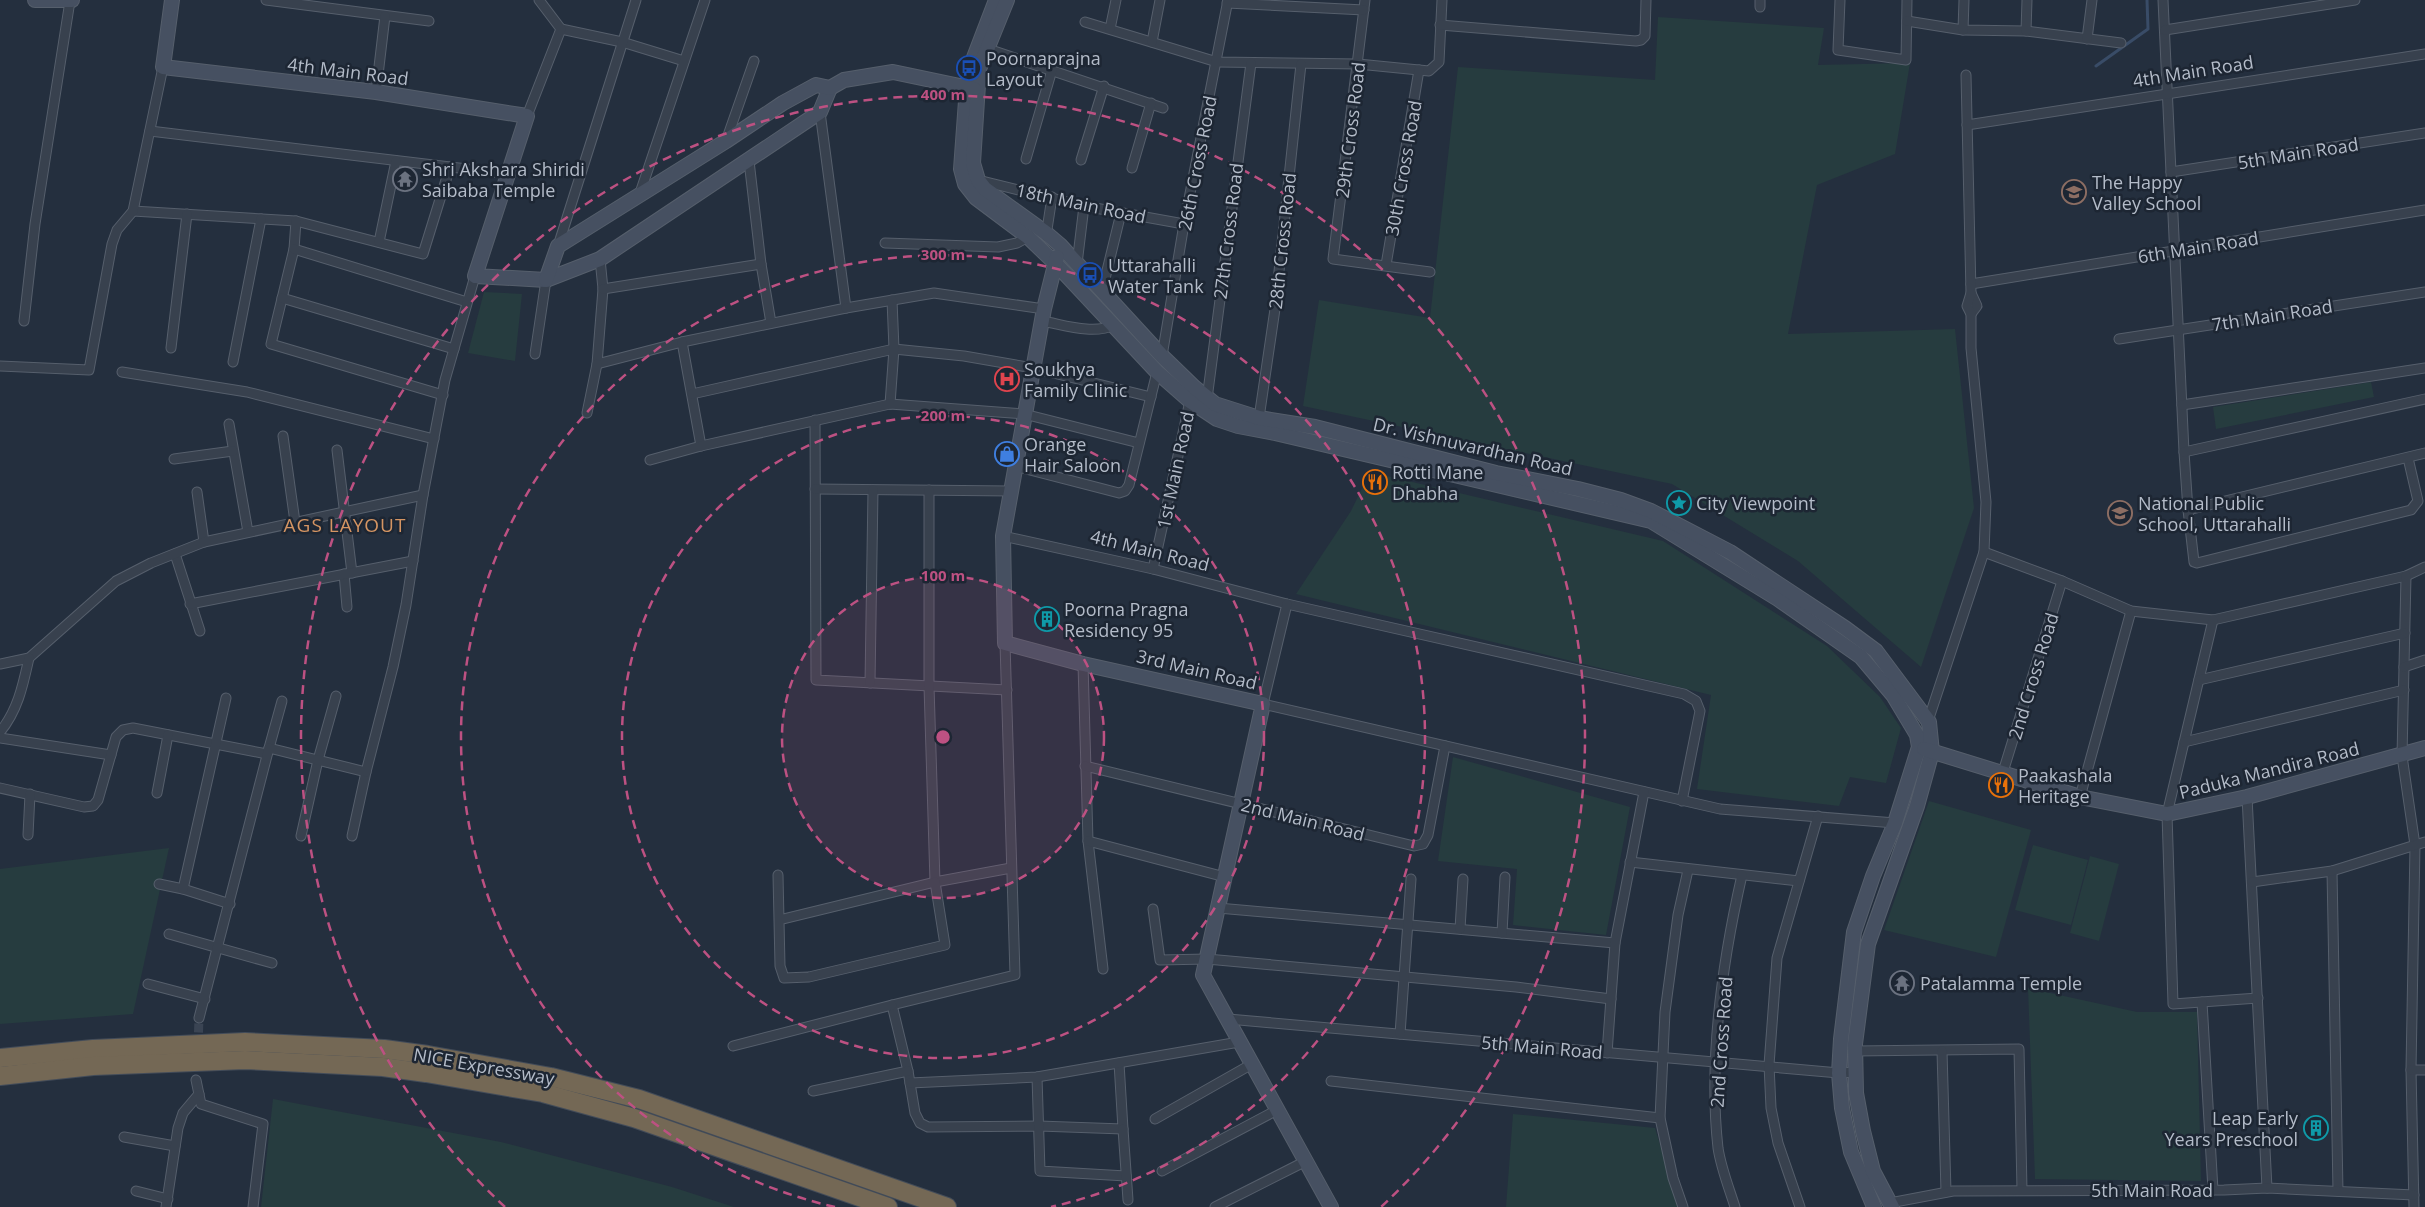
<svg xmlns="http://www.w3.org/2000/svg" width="2425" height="1207" font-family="'Open Sans',sans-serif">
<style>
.green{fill:#263c3f}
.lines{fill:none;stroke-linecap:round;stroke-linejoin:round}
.stream{stroke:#394c67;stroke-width:3}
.street-tunnel{stroke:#3a4453;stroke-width:9;stroke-dasharray:9 4.5;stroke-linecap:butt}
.street-casing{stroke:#565f6c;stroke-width:11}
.secondary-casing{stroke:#565f6c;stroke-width:16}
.highway-casing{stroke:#434c59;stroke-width:20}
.street{stroke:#38414e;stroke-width:9}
.secondary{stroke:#465061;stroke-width:14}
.highway{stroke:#746855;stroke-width:18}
.ring{fill:none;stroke:#bd5182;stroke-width:2.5;stroke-dasharray:9 6}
.labels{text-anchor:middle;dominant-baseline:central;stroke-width:5;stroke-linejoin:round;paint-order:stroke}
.poi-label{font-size:18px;fill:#b4bcc9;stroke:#1d2633;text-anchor:start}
.street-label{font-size:18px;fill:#b4bcc9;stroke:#1d2633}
.neighbourhood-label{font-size:19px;letter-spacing:1px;fill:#d59563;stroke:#1d2633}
.centre{fill:#bd5182;stroke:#1d2633;stroke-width:2.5}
.ring-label{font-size:15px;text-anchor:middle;font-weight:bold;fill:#bd5182;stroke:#1d2633;stroke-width:5;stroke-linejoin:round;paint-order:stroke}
</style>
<rect width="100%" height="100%" fill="#242f3e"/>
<g class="green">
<polygon points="1658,17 1824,28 1818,65 1910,63 1895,154 1817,185 1788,334 1955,329 1974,508 1921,667 1798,561 1672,484 1303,406 1319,300 1430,318 1458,67 1655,80"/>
<polygon points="484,292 522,294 515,361 468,353"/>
<polygon points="2371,382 2374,397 2216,429 2213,407"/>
<polygon points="1370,472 1663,541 1827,646 1880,697 1901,728 1886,783 1850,777 1839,806 1697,789 1711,695 1296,594 1351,511"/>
<polygon points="1453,757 1630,807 1606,935 1513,925 1517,869 1438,861"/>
<polygon points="1929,801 2031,830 1996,957 1884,930"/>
<polygon points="2033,845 2088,860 2071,925 2015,910"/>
<polygon points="169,848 133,1014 0,1024 0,869"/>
<polygon points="2090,856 2119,864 2099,941 2070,933"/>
<polygon points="2028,988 2137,1012 2197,1012 2201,1181 2035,1179"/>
<polygon points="273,1099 501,1142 672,1187 734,1207 261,1207"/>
<polygon points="1513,1114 1655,1128 1679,1207 1506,1207"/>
</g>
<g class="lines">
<polyline class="stream" points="2096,66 2148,29 2147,0"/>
<polyline class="street-tunnel" points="198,1046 199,1018"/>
<defs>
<g id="street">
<polyline points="266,0 429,21"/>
<polyline points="1365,0 1333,259 1430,272"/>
<polyline points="1840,0 1838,50 1906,60 1907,0"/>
<polyline points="2163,0 2184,452 2188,510 2194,562 2197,563 2411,510 2418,501 2408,458"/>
<polyline points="1227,3 1364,10"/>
<polyline points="1760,7 1760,0"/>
<polyline points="1907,21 1963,30 2026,31 2121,43"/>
<polyline points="1085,22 1217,62 1358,64 1429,71 1439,62 1442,0"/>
<polyline points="1440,25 1636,41 1641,40 1645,36 1646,0"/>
<polyline points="561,29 622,42 684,61"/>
<polyline points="1110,29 1116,0"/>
<polyline points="1963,30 1964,0"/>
<polyline points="2165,30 2355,0"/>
<polyline points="2026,31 2027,0"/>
<polyline points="2087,39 2092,0"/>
<polyline points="1152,42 1160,0"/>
<polyline points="988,49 1163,108"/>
<polyline points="376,92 385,16"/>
<polyline points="527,116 561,29 539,0"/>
<polyline points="1967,125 2425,54"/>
<polyline points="150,131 509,174"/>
<polyline points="726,141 754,61"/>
<polyline points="1026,159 1052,70"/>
<polyline points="1081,160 1104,86"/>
<polyline points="749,161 761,264 771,323"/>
<polyline points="1132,168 1151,103"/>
<polyline points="2171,172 2425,133"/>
<polyline points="978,180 1084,206 1184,224"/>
<polyline points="639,196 705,0"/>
<polyline points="133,211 296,221 423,254 450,167"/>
<polyline points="296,221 294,249 271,344 443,395"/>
<polyline points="1046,236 1052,197"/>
<polyline points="379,242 396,161"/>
<polyline points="885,243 998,247 1017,243 1028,237"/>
<polyline points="558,246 636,0"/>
<polyline points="294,249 467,302"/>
<polyline points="600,259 603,289 597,364 682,342 846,308 820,112"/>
<polyline points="1077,264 1084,206"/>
<polyline points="1386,265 1419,70"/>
<polyline points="1971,284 2425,210"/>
<polyline points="603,289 761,264"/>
<polyline points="1102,291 1121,213"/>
<polyline points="282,298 454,349"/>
<polyline points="846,308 934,293 1044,309"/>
<polyline points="1971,314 1977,306 1971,293"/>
<polyline points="24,321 35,224 70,1"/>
<path d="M1042,321c23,4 50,14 73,4"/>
<polyline points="2119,339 2425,292"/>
<polyline points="682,342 701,446"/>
<polyline points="171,348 187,214"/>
<polyline points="535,354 546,280"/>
<polyline points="1162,356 1184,224 1228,0"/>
<polyline points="233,362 261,219"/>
<polyline points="0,366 89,370 112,244 117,230 133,211 163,67"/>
<polyline points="122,372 247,392 434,439"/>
<polyline points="692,394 894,349 964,356 1033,368 1151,397"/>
<polyline points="1207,399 1251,63"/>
<polyline points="890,404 894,349 892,300"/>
<polyline points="2182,405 2425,368"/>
<polyline points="587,413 597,364"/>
<polyline points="1259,418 1275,309 1301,64"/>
<polyline points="815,420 816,680 1007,690"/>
<polyline points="229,424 248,532"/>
<polyline points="283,436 295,522"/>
<polyline points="337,450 352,573"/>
<polyline points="2184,452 2425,399"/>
<polyline points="174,459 233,451"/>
<polyline points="650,460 701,446 890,404 1024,414 1139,443"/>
<polyline points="1015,466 1119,493 1125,491 1129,485 1157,372"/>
<polyline points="815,489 1011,491"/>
<polyline points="929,490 929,686 935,882 1011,868"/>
<polyline points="197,492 204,542"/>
<polyline points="2188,510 2425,453"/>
<polyline points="1003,536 1153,569 1287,604 1684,694 1696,701 1700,711 1682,801"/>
<polyline points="1984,552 2062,581 2131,611 2213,620 2406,576 2425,567"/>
<polyline points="175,554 200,631"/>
<polyline points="1153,569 1190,401"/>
<polyline points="344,574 347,607"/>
<polyline points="2406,576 2402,756 2415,845 2411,1070 2414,1207"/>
<polyline points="190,604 413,561"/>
<polyline points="1287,604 1263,704 1720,809 1895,823"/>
<polyline points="2213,620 2167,814 2173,1004 2258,998"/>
<polyline points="1005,643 1015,975 892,1005 908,1071 915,1113 920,1123 928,1127 1039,1126 1123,1129 1119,1063"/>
<polyline points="0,664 29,658 116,581 151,563 204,542 423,495"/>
<polyline points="1083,664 1088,841 1103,969"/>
<polyline points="2404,667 2425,660"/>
<polyline points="2199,680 2405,633"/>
<polyline points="870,683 873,490"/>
<polyline points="1927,724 1984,552 1986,502 1971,348 1971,314 1967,306 1971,293 1966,75"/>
<path d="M0,732c18,-22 23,-47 29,-74"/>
<polyline points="0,738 111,755"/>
<polyline points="2184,742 2404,690"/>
<polyline points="269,748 282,701"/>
<polyline points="1085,766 1414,846 1423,844 1428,835 1445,746"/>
<polyline points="2003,772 2062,581"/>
<polyline points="0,788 84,807 93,806 98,800 116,737 123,730 133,728 267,754"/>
<polyline points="157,793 168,735"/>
<polyline points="2080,797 2131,611"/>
<polyline points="2247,797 2267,1188"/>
<polyline points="28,835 30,794"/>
<polyline points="301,836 318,760 336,696"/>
<polyline points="352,836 366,772"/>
<polyline points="1088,841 1225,877"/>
<polyline points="1630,862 1799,881"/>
<polyline points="2332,871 2338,1191"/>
<polyline points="778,875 780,966 784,978 809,977 945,945 935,882 779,920"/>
<polyline points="2252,882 2332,871 2425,842"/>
<polyline points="159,884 183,889 230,904"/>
<polyline points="183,889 226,698"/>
<polyline points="1218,908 1615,943"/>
<polyline points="1153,909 1160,960 1207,959 1516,987 1611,999"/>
<polyline points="1460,929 1463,879"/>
<polyline points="1502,933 1505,877"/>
<polyline points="169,934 272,963"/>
<polyline points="148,984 205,999"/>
<polyline points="2202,1002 2213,1190"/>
<polyline points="199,1018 269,748 366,772 393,667 406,605 423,495 445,380 475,276"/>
<polyline points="1228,1019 1839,1073 1856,1072"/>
<polyline points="1400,1034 1411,879"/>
<polyline points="733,1046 892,1005"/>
<polyline points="1855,1051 2019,1049 2022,1190"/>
<polyline points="1942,1051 1946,1192"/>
<polyline points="1607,1053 1615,943 1644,792"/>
<polyline points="2411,1070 2425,1070"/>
<polyline points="1037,1077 1040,1171 1126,1176"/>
<polyline points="196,1080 201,1104 263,1124 253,1207"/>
<polyline points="1331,1081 1660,1118"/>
<polyline points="910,1083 1037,1077 1239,1042"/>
<polyline points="813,1091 908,1071"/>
<polyline points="1155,1119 1252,1064"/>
<polyline points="1123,1129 1128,1200"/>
<polyline points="124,1137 175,1146"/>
<polyline points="1162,1171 1277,1110"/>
<polyline points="136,1191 168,1199"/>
<polyline points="1890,1203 1953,1191 2224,1190 2267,1188 2414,1195"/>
<polyline points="166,1207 178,1128 183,1113 199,1094"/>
<polyline points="1215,1207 1306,1161"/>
<polyline points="1683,1207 1673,1178 1660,1118 1665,1012 1678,915 1688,870"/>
<path d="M1735,1207c-6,-19 -14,-39 -17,-59 -10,-90 4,-185 24,-273"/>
<polyline points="1800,1207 1778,1143 1771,1108 1769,1065 1777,958 1818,816"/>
</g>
<g id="secondary">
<polyline points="35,0 72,0"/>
<polyline points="172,0 163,67 376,92 527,116 475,276 546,280 600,259 820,112 830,88"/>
<polyline points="996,0 973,60 967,87 961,169 965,184 976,198 1028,237 1055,263 1157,372 1190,401 1217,419 1238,426 1275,433 1651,521 1778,599 1861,657 1893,695 1917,735 1919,747 1895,823 1873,876 1854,932 1841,1039 1839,1073 1842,1108 1851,1152 1874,1207"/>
<polyline points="1007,0 979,69 973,163 978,180 985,189 1046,233 1060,245 1162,356 1194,387 1215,404 1259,418 1315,427 1496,473 1578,489 1621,500 1651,511 1730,552 1845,628 1876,651 1929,722 1932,752 1917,806 1868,944 1855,1044 1856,1093 1863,1131 1873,1171 1892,1207"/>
<polyline points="1057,257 1044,309 1003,536 1005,643 1083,664 1263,704 1203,975 1331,1207"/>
<polyline points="546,280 558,246 726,141 783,103 816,85 830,88 844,80 893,72 974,89"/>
<polyline points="1924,749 2080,797 2167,814 2247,797 2425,748"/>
</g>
<g id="highway">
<polyline points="0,1058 93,1049 245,1042 384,1049 428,1055 551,1077 639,1099 947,1207"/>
<polyline points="0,1076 93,1066 245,1060 383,1067 426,1073 543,1093 634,1118 888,1207"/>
</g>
</defs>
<use href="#street" class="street-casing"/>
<use href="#secondary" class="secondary-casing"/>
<use href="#highway" class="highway-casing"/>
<use href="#street" class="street"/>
<use href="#secondary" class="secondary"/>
<use href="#highway" class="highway"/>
</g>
<circle cx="943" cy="737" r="161" fill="#bd5182" fill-opacity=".12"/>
<g class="ring">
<circle cx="943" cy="737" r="161"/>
<circle cx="943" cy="737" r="321"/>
<path d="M835 1207A482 482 0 1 1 1051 1207"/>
<path d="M505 1207A642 642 0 1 1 1381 1207"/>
</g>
<defs>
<symbol id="bus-ring" viewBox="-11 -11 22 22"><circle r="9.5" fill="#1d2633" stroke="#1a4fb4" stroke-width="1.5"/><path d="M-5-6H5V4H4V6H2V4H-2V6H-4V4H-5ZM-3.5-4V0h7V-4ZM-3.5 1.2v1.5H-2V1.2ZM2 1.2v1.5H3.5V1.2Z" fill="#1a4fb4"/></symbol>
<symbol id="temple-ring" viewBox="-11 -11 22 22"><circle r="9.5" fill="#1d2633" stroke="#6b7280" stroke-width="1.5"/><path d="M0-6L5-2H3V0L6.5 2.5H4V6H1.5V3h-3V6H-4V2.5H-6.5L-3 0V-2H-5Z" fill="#6b7280"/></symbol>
<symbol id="school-ring" viewBox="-11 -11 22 22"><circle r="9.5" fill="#1d2633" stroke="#8d6e63" stroke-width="1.5"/><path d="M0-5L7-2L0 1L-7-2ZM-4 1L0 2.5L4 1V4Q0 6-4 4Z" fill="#8d6e63"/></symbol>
<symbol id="hospital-ring" viewBox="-11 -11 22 22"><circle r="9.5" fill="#1d2633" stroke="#e0444e" stroke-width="1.5"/><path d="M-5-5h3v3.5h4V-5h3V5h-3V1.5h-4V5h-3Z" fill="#e0444e"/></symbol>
<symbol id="shop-ring" viewBox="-11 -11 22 22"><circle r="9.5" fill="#1d2633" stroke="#3f7fe0" stroke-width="1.5"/><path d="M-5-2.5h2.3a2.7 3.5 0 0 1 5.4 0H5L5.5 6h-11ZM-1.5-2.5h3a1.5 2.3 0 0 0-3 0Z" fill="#3f7fe0"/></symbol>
<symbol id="restaurant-ring" viewBox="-11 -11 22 22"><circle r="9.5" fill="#1d2633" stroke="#e8710a" stroke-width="1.5"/><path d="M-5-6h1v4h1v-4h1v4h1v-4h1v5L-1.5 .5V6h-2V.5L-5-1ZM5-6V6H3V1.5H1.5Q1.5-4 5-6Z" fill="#e8710a"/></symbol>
<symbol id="sight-ring" viewBox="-11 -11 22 22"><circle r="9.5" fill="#1d2633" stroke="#0f9aa8" stroke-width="1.5"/><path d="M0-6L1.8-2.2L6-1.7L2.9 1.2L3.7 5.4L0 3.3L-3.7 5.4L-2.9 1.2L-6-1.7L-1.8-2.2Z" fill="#0f9aa8"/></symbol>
<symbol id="building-ring" viewBox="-11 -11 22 22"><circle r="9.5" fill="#1d2633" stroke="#0f9aa8" stroke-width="1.5"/><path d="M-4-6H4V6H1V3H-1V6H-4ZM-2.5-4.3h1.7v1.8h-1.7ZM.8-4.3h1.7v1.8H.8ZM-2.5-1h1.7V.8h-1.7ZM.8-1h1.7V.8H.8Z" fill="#0f9aa8"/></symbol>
</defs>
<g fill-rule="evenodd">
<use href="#bus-ring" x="955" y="54" width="28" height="28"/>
<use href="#temple-ring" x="391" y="165" width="28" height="28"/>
<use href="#school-ring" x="2060" y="178" width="28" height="28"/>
<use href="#bus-ring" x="1076" y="261" width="28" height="28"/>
<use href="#hospital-ring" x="993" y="365" width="28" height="28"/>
<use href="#shop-ring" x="993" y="440" width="28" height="28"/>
<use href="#restaurant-ring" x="1361" y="468" width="28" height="28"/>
<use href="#sight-ring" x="1665" y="489" width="28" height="28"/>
<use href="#school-ring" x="2106" y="499" width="28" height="28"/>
<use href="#building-ring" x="1033" y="605" width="28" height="28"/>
<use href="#restaurant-ring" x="1987" y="771" width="28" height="28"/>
<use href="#temple-ring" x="1888" y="969" width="28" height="28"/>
<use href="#building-ring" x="2302" y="1114" width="28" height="28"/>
</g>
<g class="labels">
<g class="poi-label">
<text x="986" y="58">Poornaprajna<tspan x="986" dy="21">Layout</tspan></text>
<text x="422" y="169">Shri Akshara Shiridi<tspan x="422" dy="21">Saibaba Temple</tspan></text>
<text x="2092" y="182">The Happy<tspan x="2092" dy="21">Valley School</tspan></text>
<text x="1108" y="265">Uttarahalli<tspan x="1108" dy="21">Water Tank</tspan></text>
<text x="1024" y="369">Soukhya<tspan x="1024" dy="21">Family Clinic</tspan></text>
<text x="1024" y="444">Orange<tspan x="1024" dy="21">Hair Saloon</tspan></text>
<text x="1392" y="472">Rotti Mane<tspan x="1392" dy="21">Dhabha</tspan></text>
<text x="1696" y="503">City Viewpoint</text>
<text x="2138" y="503">National Public<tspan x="2138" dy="21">School, Uttarahalli</tspan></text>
<text x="1064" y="609">Poorna Pragna<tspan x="1064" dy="21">Residency 95</tspan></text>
<text x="2018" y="775">Paakashala<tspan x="2018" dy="21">Heritage</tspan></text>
<text x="1920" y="983">Patalamma Temple</text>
<text x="2298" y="1118" text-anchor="end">Leap Early<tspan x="2298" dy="21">Years Preschool</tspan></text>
</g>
<g class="street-label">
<text transform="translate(348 71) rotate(7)">4th Main Road</text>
<text transform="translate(2193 71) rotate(-9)">4th Main Road</text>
<text transform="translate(1350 130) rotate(-83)">29th Cross Road</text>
<text transform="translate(2298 153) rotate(-9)">5th Main Road</text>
<text transform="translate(1197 163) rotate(-79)">26th Cross Road</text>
<text transform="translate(1403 168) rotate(-80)">30th Cross Road</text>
<text transform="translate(1081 203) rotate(12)">18th Main Road</text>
<text transform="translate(1228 231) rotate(-83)">27th Cross Road</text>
<text transform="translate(1282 241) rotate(-84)">28th Cross Road</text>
<text transform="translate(2198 247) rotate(-9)">6th Main Road</text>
<text transform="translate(2272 315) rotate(-9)">7th Main Road</text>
<text transform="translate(1473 446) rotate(13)">Dr. Vishnuvardhan Road</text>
<text transform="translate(1175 470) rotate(-78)">1st Main Road</text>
<text transform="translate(1150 550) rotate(14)">4th Main Road</text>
<text transform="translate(1197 669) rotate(13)">3rd Main Road</text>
<text transform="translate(2033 676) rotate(-73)">2nd Cross Road</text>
<text transform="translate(2269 770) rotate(-14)">Paduka Mandira Road</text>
<text transform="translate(1303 819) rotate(14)">2nd Main Road</text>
<text transform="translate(1721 1042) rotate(-86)">2nd Cross Road</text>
<text transform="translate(1542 1047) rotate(5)">5th Main Road</text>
<text transform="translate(484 1066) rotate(10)">NICE Expressway</text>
<text x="2152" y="1190">5th Main Road</text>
</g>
<g class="neighbourhood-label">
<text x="345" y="525">AGS LAYOUT</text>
</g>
</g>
<circle cx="943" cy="737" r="8" class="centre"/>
<g class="ring-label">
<text x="943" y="100">400 m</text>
<text x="943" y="260">300 m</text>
<text x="943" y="421">200 m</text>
<text x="943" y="581">100 m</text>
</g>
</svg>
